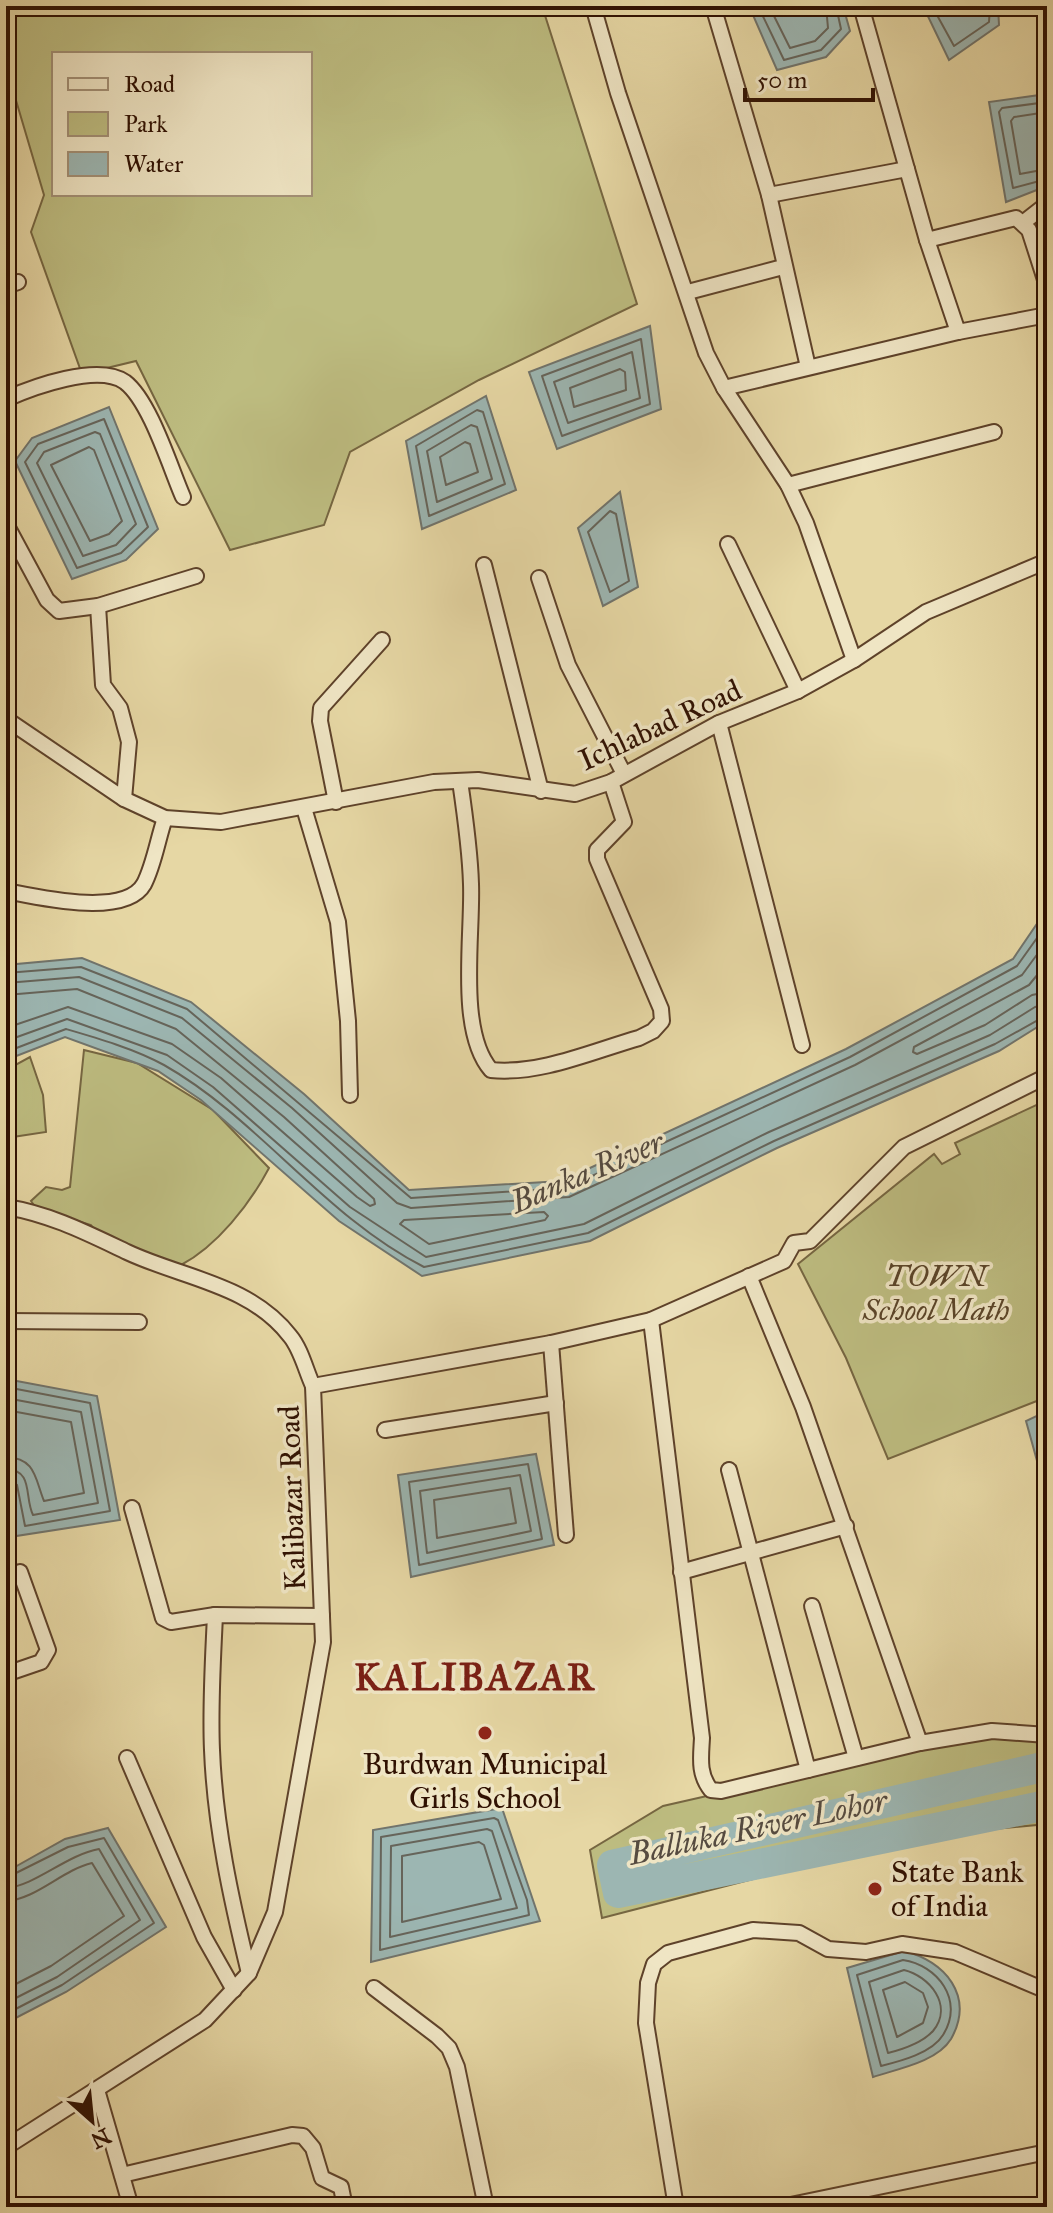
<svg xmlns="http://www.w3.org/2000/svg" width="1053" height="2213" font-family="'IM FELL Great Primer',serif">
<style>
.green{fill:#bdbc80;stroke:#766641;stroke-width:2;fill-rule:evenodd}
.water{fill:#9cb6b2;stroke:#71746c;stroke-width:2}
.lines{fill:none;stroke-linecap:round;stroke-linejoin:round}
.shore{stroke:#66645a;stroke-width:2}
.river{stroke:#9cb6b2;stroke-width:30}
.minor-casing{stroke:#5e422a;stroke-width:18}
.minor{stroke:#efe5c4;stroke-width:14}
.poi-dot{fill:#8f2418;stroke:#efe5c4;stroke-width:3}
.labels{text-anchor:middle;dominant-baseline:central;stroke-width:7;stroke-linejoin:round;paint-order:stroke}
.street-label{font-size:30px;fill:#301102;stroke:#efe5c4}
.park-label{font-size:30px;font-style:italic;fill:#5a4428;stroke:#efe5c4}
.poi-label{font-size:30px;fill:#301102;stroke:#efe5c4}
.water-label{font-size:32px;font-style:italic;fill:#564b40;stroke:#efe5c4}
.district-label{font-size:38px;font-weight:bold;letter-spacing:2px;fill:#7a1f14;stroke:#efe5c4}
</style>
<rect width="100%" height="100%" fill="#e6d7a4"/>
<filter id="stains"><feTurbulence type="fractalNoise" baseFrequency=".0025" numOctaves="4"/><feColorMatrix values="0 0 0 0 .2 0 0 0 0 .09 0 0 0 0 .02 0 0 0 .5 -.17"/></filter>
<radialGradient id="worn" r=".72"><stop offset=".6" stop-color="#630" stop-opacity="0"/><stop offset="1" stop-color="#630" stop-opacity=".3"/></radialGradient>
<g class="green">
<path d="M6,6h536l95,298 -158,76 -129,72 -26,73 -94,25 -94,-189 -54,13 -51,-142 13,-37 -29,-98 -9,-4zM54,54h256v140h-256z"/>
<path d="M84,1050l53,13 76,47 56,58c-19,36 -52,78 -88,97l-79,-26 -11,-14 -55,-17 -5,-7 15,-14 16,3 8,-3z"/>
<polygon points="30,1057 43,1095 46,1132 6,1138 6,1070"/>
<polygon points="1047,1100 1047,1397 888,1459 846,1358 798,1264 934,1154 942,1164 960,1154 955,1143"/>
<polygon points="992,1731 1047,1733 1047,1824 919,1836 602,1918 590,1850 663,1806"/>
</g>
<g class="water">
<polygon points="749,6 843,6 850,31 826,57 777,70"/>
<polygon points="923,6 998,6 999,25 949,60"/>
<polygon points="1047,94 1047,186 1006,202 989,102"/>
<polygon points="650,326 661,409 557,449 529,372"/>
<polygon points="486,396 516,490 422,529 406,441"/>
<polygon points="109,407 158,529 126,560 72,579 15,461 32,438"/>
<polygon points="620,492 638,587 603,606 578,528"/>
<polygon points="1047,909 1047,1021 999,1051 777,1148 590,1241 422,1276 339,1221 201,1100 158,1071 65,1037 6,1060 6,965 82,958 191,1002 304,1094 409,1190 562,1181 846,1049 1013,959"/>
<polygon points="6,1379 97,1396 120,1520 16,1536 6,1454"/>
<polygon points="1047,1411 1047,1497 1026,1421"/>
<polygon points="536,1454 554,1545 411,1577 398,1475"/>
<polygon points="502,1808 540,1921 371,1962 373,1830"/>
<polygon points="108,1828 166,1927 66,1992 6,2023 6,1872 65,1839"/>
<path d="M904,1951c41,10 71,45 47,88 -14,23 -54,30 -78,38l-26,-109z"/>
</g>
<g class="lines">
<g class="shore">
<polyline points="758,6 784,60 821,50 841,29 836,6"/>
<polyline points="769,6 790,48 815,41 828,28 826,6"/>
<polyline points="932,6 954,46 989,22 990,6"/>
<polyline points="1047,102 1002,108 999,112 1013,188 1047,179"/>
<polyline points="1047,112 1014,117 1011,121 1020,174 1047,169"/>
<polygon points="641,339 650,404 562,436 542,376"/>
<polygon points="632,352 640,398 568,423 554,382"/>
<polygon points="620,369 625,372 626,390 574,407 570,388"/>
<polygon points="477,410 483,412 505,484 429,516 416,446"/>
<polygon points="104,419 148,527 121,553 77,568 25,462 38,444"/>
<polygon points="471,425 477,427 492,479 437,502 427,451"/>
<polygon points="95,432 100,434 136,524 116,545 83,556 37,463 44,452"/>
<polygon points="465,442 470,444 478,472 446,485 440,457"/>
<polygon points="89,447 94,450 122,521 109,534 90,541 51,465"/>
<polygon points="610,511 616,514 629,581 610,592 588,532"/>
<polyline points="1047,963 1029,985 914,1047 913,1052 917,1054 985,1025 1032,995 1047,992"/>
<polyline points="6,973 81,967 187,1009 411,1198 566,1188 850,1057 1017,966 1047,924"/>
<polyline points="6,983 79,977 182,1018 292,1108 397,1203 411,1208 569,1197 855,1065 1022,975 1047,941"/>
<polyline points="6,995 77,989 176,1029 284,1117 374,1199 375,1204 370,1206 357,1197 221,1078 172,1044 68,1007 6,1028"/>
<polyline points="6,1041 67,1019 167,1055 213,1087 350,1207 426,1257 584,1224 769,1132 990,1035 1035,1007 1047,1004"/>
<path d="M6,1052l60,-23c31,9 69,20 98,36 95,54 161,152 260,202l164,-34 186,-92 221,-97 52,-29"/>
<polygon points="544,1212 548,1216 545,1220 429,1244 400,1224 404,1220"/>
<polyline points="6,1387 90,1403 110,1511 25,1526 17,1485 6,1479"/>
<path d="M6,1398l75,14 17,91 -65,12c-9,-18 1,-45 -27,-46"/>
<path d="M6,1410l65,12 13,71 -40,8c-9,-22 -8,-43 -38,-44"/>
<polygon points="528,1464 542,1539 419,1565 409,1482"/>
<polygon points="520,1475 531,1531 427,1553 420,1491"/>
<polygon points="510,1488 516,1523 437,1538 434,1500"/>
<polygon points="494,1818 498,1820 527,1900 529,1915 380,1950 381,1837"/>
<polygon points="487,1829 492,1831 517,1908 390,1937 391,1846"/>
<polygon points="479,1842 484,1845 501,1899 402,1922 402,1856"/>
<polyline points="6,1878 68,1847 104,1838 154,1923 62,1985 6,2014"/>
<path d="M6,1888c29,-2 60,-33 93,-39l41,71 -83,57 -51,26"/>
<path d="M6,1901c31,-2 56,-31 86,-38l32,53 -73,50 -45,23"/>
<path d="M903,1960c34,5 62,40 40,75 -11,18 -42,26 -62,31l-24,-91z"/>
<path d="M904,1970c25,6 50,35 29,61 -11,12 -29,18 -45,22l-19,-71z"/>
<polygon points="905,1982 923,1993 928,2007 923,2023 897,2037 883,1990"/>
</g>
<polyline class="river" points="1047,1766 612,1865 618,1893 1047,1805"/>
<defs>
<g id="minor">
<polyline points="593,6 618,93 706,353 724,388 958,332"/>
<polyline points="713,6 769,195 808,367"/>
<polyline points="861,6 927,240 958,332 1047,315"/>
<polyline points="769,195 907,169"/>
<polyline points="1024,222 1047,204"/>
<polyline points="927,240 1016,218 1029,230 1047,286"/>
<polyline points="6,286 18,282"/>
<polyline points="688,292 783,267"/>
<polyline points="724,388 788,485 806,523 854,660"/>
<path d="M6,399c27,-12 92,-36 119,-17 25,19 45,85 58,115"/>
<polyline points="788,485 994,432"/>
<polyline points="6,524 47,600 59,611 98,606 196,576"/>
<polyline points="728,544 798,691"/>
<polyline points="484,565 541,791"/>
<polyline points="539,578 568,665 624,774"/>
<polyline points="98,606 103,685 120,708 129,742 124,799"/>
<polyline points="6,719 124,799 165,818 221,822 434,782 478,780 575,794 611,782 719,723 798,691 854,660 926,612 1047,561"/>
<polyline points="719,723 802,1045"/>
<path d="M460,781c5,34 10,68 11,103 2,51 -14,147 20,186 49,5 102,-19 148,-32l14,-7 9,-10 -1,-12 -64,-150v-9l27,-28 -13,-40"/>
<polyline points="336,802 320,721 321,708 382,640"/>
<polyline points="304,808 338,922 348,1021 350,1095"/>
<path d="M6,891c31,6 119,27 138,-7 10,-19 14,-46 21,-66"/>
<path d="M6,1207c44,7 81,26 121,45 55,26 123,32 163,84 11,13 16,35 23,50"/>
<polyline points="749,1276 803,1407 920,1743 992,1731 1047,1735"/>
<path d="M651,1320l51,418c-1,19 -4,36 9,52l10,1 199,-48"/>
<polyline points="6,1321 139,1322"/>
<polyline points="551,1343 566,1535"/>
<polyline points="385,1430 556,1403"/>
<polyline points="729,1470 808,1770"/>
<polyline points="132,1508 163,1618 171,1622 215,1615 322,1616"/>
<polyline points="681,1572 846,1526"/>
<polyline points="812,1606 856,1758"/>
<path d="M215,1615c-2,45 -5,90 -3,135 3,76 19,149 37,223"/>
<polyline points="6,1674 41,1662 48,1650 20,1572"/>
<polyline points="127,1758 204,1937 234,1990"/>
<polyline points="374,1988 437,2036 449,2048 457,2067 486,2207"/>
<polyline points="97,2090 131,2207"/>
<polyline points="6,2147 205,2020 249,1973 275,1912 323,1642 313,1386 551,1343 651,1320 784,1261 794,1243 810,1241 904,1147 1047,1076"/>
<polyline points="122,2175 292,2135 303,2136 313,2148 322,2178 341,2187 345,2207"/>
<polyline points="676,2207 646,2023 648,1983 654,1964 668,1953 753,1930 799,1933 828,1949 866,1952 902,1944 955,1952 1047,1991"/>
<polyline points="781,2207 1047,2152"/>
</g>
</defs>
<use href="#minor" class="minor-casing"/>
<use href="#minor" class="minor"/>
</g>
<g class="poi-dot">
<circle cx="485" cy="1733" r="8"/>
<circle cx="875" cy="1889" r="8"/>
</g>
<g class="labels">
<g class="street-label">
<text transform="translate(660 725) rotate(-25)">Ichlabad Road</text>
<text transform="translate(292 1498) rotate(-92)">Kalibazar Road</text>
</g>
<g class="park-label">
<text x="936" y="1276">TOWN<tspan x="936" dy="34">School Math</tspan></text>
</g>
<g class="poi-label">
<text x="485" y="1764">Burdwan Municipal<tspan x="485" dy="34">Girls School</tspan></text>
<text x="891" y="1872" text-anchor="start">State Bank<tspan x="891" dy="34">of India</tspan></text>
</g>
<g class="water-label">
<text transform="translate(587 1172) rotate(-23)">Banka River</text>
<text transform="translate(758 1827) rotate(-12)">Balluka River Lohor</text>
</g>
<g class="district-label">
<text x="475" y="1677">KALIBAZAR</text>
</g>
</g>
<rect width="1053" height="2213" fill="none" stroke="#e6d7a4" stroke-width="32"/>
<rect x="8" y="8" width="1037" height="2197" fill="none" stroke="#301102" stroke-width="4"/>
<rect x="16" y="16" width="1021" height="2181" fill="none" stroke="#301102" stroke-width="2"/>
<rect x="52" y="52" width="260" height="144" fill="#efe5c4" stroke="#a39076" stroke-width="2"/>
<rect x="68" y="78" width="40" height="12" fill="#efe5c4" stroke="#a39076" stroke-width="2"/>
<text x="124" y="92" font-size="24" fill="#301102">Road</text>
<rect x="68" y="112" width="40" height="24" fill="#bdbc80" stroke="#a39076" stroke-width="2"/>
<text x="124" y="132" font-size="24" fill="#301102">Park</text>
<rect x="68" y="152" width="40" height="24" fill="#9cb6b2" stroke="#a39076" stroke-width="2"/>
<text x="124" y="172" font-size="24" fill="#301102">Water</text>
<g transform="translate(92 2121) rotate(153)" stroke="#efe5c4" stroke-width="6" paint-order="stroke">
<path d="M0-6L14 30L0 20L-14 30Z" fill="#301102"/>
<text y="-12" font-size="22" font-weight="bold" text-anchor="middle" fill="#301102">N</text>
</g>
<path d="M745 88v12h128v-12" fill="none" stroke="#301102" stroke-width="4"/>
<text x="757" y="88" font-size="24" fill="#301102" stroke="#efe5c4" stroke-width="6" paint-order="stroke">50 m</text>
<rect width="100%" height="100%" filter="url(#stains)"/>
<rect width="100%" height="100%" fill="url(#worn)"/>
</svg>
